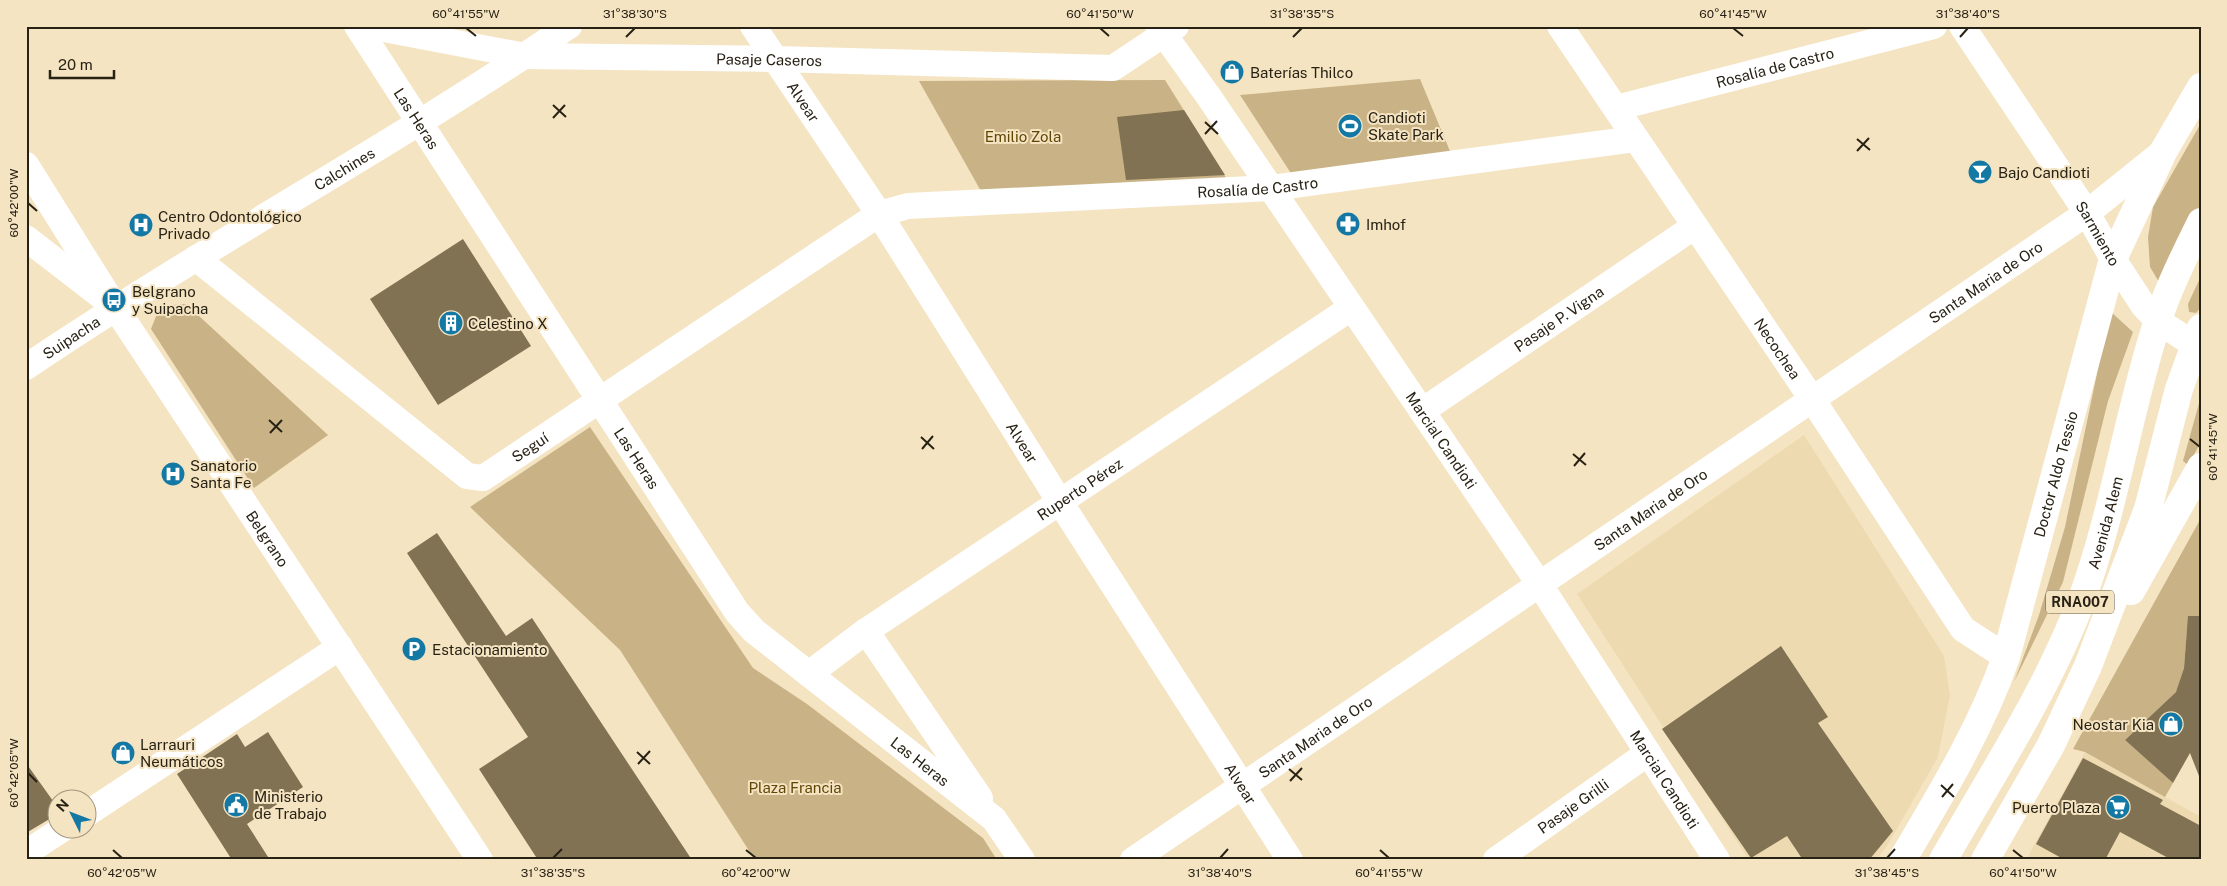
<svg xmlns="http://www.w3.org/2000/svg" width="2227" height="886" font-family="'Public Sans',sans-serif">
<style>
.built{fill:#eedab1}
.green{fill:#c9b386}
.building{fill:#817253}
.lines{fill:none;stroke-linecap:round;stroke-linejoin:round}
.minor{stroke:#fff;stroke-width:26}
.major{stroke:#fff;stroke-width:28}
.highway{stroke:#fff;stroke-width:28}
.ticks{fill:none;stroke:#282215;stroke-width:2}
.labels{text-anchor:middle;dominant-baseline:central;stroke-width:4;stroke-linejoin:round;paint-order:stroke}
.shield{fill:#f5e4c2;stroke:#665c49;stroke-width:1}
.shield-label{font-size:14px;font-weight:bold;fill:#282215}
.street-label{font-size:15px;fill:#282215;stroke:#f5e4c2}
.poi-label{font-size:15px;fill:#282215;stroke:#f5e4c2;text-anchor:start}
.park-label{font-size:15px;fill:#604707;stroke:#f5e4c2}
.neatline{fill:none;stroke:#282215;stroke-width:2}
.ticks-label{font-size:12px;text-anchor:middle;fill:#282215}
</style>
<rect width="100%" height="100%" fill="#f5e4c2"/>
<g class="built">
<polygon points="1804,435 1944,656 1950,695 1938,757 1887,846 1876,860 1749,860 1577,594"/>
<polygon points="2085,752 2201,817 2201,860 2026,860"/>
</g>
<g class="green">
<polygon points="1420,79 1452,156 1294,178 1240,95"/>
<polygon points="1165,80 1230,184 982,193 919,81"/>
<polygon points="2201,123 2201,208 2162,287 2150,267 2148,237 2153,207"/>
<polygon points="2201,276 2201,307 2196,313 2189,312 2188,304"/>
<polygon points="186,304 328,435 254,488 151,329 160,306"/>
<polygon points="2110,311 2133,332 2108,401 2063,582 2014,682 2039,615 2065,527"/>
<polygon points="2201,396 2201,442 2188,465 2183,461"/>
<polygon points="590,427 753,668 807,704 983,838 997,860 755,860 620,650 470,507"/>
<polygon points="2201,518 2201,636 2187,631 2184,668 2177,691 2125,740 2173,783 2165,797 2085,752 2073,749"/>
</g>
<g class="building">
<polygon points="1184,110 1225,175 1126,180 1117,117"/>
<polygon points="463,239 531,346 438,405 370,299"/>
<polygon points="437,533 506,636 532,618 692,860 538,860 479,769 528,737 407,553"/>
<polygon points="2188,616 2201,616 2201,776 2199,776 2190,753 2173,783 2125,740 2176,692 2184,668"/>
<polygon points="1781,646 1828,717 1818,723 1893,831 1869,860 1803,860 1787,836 1751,858 1662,729"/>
<polygon points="268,732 303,787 247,824 270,860 232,860 177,774 237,734 245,747"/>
<polygon points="2083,758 2163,800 2160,804 2201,826 2201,860 2172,860 2120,832 2105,860 2065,860 2036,844"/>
<polygon points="26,763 58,808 58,814 26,833"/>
</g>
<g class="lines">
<g class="minor">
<path id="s1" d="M357,26l380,586 17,19 240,188 28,41"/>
<path id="s2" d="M368,26l157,30 250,3 338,9 63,-42"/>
<path id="s3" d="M753,26l126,188 181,288 230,358"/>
<path id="s4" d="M1158,26l51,71 331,488 177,275"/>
<path id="s5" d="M1560,26l252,373 151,230 43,28"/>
<path id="s6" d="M1962,26l125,187 26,46 30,46 15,16 43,28"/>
<path id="s7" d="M1616,108l318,-82"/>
<path id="s8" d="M26,165l89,142 365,553"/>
<polyline points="26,238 101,296"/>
<path id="s9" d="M196,258l271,218 16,2 396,-264 29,-8 363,-18 364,-49"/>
<path id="s10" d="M26,367c178,-120 366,-221 543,-341"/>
<path id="s11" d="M1422,411l273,-185"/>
<polyline points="866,631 980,798"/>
<path id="s12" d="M809,674l57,-43 485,-323"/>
<polyline points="88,813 340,647"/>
<polyline points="26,853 64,828"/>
<path id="s13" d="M1133,860l954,-647 76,-61"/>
<path id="s14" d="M1496,860l152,-107"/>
</g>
<path class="major" id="s15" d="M1902,860c39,-66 79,-131 104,-203l107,-398 50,-107 38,-65"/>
<g class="highway">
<polyline points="2131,591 2201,467"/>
<path id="s16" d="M1943,860c49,-86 105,-170 140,-264 32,-89 45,-183 74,-273 11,-35 28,-68 44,-101"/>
<polyline points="1985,860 2051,745 2088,666 2148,509 2179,389 2201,328"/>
</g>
</g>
<path class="ticks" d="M466,28l10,8M1100,28l9,8M1733,28l10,8M626,37l9,-9M1293,37l9,-9M1960,37l8,-9M553,105l13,12M553,118l12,-13M1205,122l13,12M1205,134l12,-13M1857,139l13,11M1857,151l12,-13M28,203l9,8M269,420l13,12M270,433l12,-13M921,437l13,12M2190,439l10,8M922,449l11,-13M1573,454l13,11M1574,466l11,-13M637,752l13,12M638,764l12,-13M1289,769l13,11M28,773l9,9M1290,781l12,-13M1941,785l13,12M1942,797l11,-13M113,850l9,8M746,850l10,8M1380,850l9,8M2013,850l10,8M553,858l9,-9M1220,858l8,-9M1887,858l8,-9"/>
<defs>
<symbol id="shop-disc" viewBox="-11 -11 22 22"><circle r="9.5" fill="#1478a4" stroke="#f5e4c2"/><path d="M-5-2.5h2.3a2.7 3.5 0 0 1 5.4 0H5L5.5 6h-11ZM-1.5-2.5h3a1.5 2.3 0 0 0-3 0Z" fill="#fff"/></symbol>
<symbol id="stadium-disc" viewBox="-11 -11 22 22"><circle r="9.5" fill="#1478a4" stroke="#f5e4c2"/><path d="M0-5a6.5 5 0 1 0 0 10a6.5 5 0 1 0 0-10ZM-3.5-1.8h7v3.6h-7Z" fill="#fff"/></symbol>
<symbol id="bar-disc" viewBox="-11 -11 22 22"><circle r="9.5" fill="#1478a4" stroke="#f5e4c2"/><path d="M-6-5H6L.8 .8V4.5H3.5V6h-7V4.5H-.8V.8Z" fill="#fff"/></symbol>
<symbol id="pharmacy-disc" viewBox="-11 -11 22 22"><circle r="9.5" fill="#1478a4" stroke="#f5e4c2"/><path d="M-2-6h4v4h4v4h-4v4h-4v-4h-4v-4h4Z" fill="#fff"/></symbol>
<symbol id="hospital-disc" viewBox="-11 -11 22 22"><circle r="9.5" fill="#1478a4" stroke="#f5e4c2"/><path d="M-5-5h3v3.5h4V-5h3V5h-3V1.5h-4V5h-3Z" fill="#fff"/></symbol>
<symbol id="bus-disc" viewBox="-11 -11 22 22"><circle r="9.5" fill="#1478a4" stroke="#f5e4c2"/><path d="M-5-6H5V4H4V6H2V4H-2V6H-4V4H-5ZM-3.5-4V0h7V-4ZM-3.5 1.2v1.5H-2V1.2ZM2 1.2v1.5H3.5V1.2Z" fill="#fff"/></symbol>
<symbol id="building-disc" viewBox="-11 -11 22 22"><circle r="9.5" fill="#1478a4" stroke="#f5e4c2"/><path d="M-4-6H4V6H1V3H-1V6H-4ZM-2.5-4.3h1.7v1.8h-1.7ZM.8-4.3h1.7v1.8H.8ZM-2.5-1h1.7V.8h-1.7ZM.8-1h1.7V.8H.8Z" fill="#fff"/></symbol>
<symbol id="parking-disc" viewBox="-11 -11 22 22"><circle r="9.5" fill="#1478a4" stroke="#f5e4c2"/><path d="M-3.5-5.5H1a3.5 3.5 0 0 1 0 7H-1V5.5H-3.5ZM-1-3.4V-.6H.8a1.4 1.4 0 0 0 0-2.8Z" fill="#fff"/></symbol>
<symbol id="civic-disc" viewBox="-11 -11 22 22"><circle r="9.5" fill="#1478a4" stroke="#f5e4c2"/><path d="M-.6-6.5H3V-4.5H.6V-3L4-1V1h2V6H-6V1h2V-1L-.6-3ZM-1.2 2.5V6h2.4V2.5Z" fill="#fff"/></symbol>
<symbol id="supermarket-disc" viewBox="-11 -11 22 22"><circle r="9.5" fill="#1478a4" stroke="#f5e4c2"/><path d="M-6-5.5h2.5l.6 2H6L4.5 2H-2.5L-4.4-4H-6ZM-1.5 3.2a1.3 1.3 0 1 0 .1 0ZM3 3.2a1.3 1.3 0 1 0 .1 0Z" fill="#fff"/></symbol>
</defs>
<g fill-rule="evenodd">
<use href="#shop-disc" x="1218" y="58" width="28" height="28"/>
<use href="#stadium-disc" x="1336" y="112" width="28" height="28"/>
<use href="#bar-disc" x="1966" y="158" width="28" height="28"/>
<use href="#pharmacy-disc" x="1334" y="210" width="28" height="28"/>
<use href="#hospital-disc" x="127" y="211" width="28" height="28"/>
<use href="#bus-disc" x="100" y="286" width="28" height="28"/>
<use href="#building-disc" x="437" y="309" width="28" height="28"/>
<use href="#hospital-disc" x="159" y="460" width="28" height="28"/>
<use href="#parking-disc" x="400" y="635" width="28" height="28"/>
<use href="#shop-disc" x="2157" y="710" width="28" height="28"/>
<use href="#shop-disc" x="109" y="739" width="28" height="28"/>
<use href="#civic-disc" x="222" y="791" width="28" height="28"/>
<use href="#supermarket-disc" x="2104" y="793" width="28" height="28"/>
</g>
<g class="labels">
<rect class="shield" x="2046" y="590.5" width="68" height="23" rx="4"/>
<g class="shield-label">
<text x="2080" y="602">RNA007</text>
</g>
<g class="street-label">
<text stroke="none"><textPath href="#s2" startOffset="404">Pasaje Caseros</textPath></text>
<text stroke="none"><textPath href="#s7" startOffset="164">Rosalía de Castro</textPath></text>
<text stroke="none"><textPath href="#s3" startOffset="91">Alvear</textPath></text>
<text stroke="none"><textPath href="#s1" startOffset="110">Las Heras</textPath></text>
<text stroke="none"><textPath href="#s10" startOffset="375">Calchines</textPath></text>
<text stroke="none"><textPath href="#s9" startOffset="1220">Rosalía de Castro</textPath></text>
<text stroke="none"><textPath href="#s6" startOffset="248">Sarmiento</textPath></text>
<text stroke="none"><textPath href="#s13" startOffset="1030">Santa Maria de Oro</textPath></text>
<text stroke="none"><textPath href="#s11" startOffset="165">Pasaje P. Vigna</textPath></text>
<text stroke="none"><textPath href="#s10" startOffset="54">Suipacha</textPath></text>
<text stroke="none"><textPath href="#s5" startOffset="389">Necochea</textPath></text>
<text stroke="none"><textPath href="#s4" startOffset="502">Marcial Candioti</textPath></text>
<text stroke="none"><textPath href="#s3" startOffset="496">Alvear</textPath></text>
<text stroke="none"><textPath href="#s9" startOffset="420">Seguí</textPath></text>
<text stroke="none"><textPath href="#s1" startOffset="515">Las Heras</textPath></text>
<text stroke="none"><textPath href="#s15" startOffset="418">Doctor Aldo Tessio</textPath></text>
<text stroke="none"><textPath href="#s12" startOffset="328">Ruperto Pérez</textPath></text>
<text stroke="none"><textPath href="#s13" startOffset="625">Santa Maria de Oro</textPath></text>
<text stroke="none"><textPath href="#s16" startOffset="376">Avenida Alem</textPath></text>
<text stroke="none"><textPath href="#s8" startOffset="445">Belgrano</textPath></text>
<text stroke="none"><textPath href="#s13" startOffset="220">Santa Maria de Oro</textPath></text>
<text stroke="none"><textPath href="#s1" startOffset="935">Las Heras</textPath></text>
<text stroke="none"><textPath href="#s4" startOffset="908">Marcial Candioti</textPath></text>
<text stroke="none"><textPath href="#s3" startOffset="901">Alvear</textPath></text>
<text stroke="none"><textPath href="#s14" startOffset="94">Pasaje Grilli</textPath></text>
</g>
<g class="poi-label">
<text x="1250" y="72">Baterías Thilco</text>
<text x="1368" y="117">Candioti<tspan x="1368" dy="17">Skate Park</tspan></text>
<text x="1998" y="172">Bajo Candioti</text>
<text x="158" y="216">Centro Odontológico<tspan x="158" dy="17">Privado</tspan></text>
<text x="1366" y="224">Imhof</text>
<text x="132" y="291">Belgrano<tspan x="132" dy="17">y Suipacha</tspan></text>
<text x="468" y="323">Celestino X</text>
<text x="190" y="465">Sanatorio<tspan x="190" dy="17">Santa Fe</tspan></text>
<text x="432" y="649">Estacionamiento</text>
<text x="2154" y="724" text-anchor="end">Neostar Kia</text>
<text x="140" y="744">Larrauri<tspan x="140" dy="17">Neumáticos</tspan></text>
<text x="254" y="796">Ministerio<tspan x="254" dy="17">de Trabajo</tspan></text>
<text x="2100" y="807" text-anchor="end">Puerto Plaza</text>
</g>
<g class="park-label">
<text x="1023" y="136">Emilio Zola</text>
<text x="795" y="787">Plaza Francia</text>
</g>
</g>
<rect width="2227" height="886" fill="none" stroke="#f5e4c2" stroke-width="55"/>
<g transform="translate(72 814) rotate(312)"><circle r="24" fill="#f5e4c2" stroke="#a3967d"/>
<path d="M0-4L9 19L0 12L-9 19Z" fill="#1478a4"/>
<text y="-8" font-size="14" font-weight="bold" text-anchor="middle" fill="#282215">N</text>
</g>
<path d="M50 70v8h64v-8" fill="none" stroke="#282215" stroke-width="2.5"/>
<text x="58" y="70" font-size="15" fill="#282215" stroke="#f5e4c2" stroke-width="4" paint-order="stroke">20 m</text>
<rect x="28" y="28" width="2172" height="830" class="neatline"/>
<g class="ticks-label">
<text x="466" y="18">60°41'55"W</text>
<text x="635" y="18">31°38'30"S</text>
<text x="1100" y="18">60°41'50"W</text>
<text x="1302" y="18">31°38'35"S</text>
<text x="1733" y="18">60°41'45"W</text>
<text x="1968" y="18">31°38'40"S</text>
<text transform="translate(14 203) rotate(-90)" y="4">60°42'00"W</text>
<text transform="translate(2213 447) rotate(-90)" y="4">60°41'45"W</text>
<text transform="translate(14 773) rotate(-90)" y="4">60°42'05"W</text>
<text x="122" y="877">60°42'05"W</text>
<text x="553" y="877">31°38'35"S</text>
<text x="756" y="877">60°42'00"W</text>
<text x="1220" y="877">31°38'40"S</text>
<text x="1389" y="877">60°41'55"W</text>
<text x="1887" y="877">31°38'45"S</text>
<text x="2023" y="877">60°41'50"W</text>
</g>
</svg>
